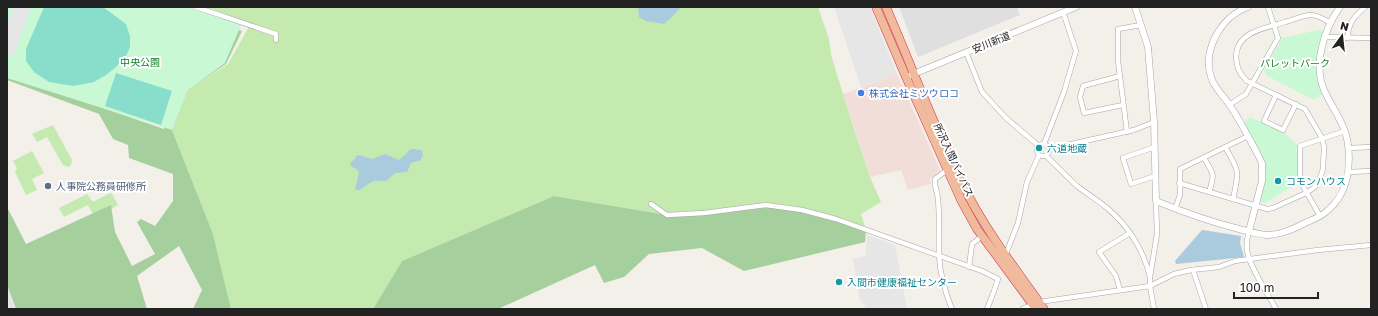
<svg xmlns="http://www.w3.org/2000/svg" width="1378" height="316" font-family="'Golos Text','Noto Sans JP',sans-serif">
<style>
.residential{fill:#e0dfdf}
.commercial{fill:#f1ded9}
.grass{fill:#c4eab0}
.forest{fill:#a5d09e}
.park{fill:#c8f9d4}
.pitch{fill:#89decb}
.parking{fill:#e6e6e6}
.water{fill:#aacade}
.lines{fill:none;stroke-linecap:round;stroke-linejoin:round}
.minor-casing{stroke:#a6a6a6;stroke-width:5.5}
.tertiary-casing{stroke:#a6a6a6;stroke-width:7}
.trunk-casing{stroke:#d92c4c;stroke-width:9}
.minor{stroke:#fff;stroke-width:4.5}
.tertiary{stroke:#fff;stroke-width:6}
.trunk{stroke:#f0bb9d;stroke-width:8}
.shop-dot{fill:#3f7fe0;stroke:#fff;stroke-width:1.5}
.culture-dot{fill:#0f9aa8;stroke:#fff;stroke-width:1.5}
.service-dot{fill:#5c6f8a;stroke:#fff;stroke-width:1.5}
.labels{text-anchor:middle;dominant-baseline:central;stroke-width:4;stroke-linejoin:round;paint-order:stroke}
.street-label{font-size:10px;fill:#222;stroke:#fff}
.park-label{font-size:10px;fill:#0e812a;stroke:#fff}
.shop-label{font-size:10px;fill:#366cbe;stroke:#fff;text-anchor:start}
.culture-label{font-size:10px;fill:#0d838f;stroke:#fff;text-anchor:start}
.service-label{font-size:10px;fill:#4e5e75;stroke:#fff;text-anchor:start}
</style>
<rect width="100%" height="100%" fill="#f2f0e9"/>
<polygon class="residential" points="899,7 1017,7 1020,15 918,57"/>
<polygon class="commercial" points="897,74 941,172 930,178 931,184 908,190 901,170 870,177 843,94"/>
<g class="grass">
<polygon points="206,7 818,7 829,39 831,55 852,123 870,177 881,202 861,214 866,230 667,215 554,196 402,261 373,309 231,309 213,234 172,130 188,90 228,64 251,23"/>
<polygon points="53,125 72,160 71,165 68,167 63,165 47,137 37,142 32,134"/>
<polygon points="32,151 44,173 32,179 37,190 26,195 15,172 17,168 13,161"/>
<polygon points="110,193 112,194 118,205 95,218 88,205 64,217 59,208 87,194 93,202"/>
</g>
<g class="forest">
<polygon points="182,7 242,31 226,64 188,90 172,130 213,234 231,309 193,309 202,290 179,246 137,276 147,309 16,309 7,285 7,207 26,244 111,205 115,232 132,266 155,254 137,222 141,219 155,226 173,201 173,174 129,158 128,145 113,139 99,114 7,80 7,67 103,108 164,129 175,90"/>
<polygon points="554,196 667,215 766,205 802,210 866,230 865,242 744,271 702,248 649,254 624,277 604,283 595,265 498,309 373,309 402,261"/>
</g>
<g class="park">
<polygon points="7,7 186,7 241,25 225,63 188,90 172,130 7,78"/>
<polygon points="1318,30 1324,31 1319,54 1323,94 1314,100 1267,76 1264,71 1282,38"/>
<path d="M1250,117l34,15 13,13 1,38 -33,20 -6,-2c2,-8 5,-17 6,-25 2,-19 -13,-37 -22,-52z"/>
</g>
<g class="pitch">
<polygon points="44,7 103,7 126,24 130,36 130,47 126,56 116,67 106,75 94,82 73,86 49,82 34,72 26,61 26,49"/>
<polygon points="116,73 172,91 161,125 105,106"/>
</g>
<g class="parking">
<polygon points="13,7 31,7 14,56 7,53 7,25"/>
<polygon points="834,7 870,7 897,74 861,87"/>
<polygon points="867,235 895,245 907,309 866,309 865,305 860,301 853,259 866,256"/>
<polygon points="7,286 15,309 7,309"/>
</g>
<g class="water">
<path d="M638,7h42v1c-1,2 -14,15 -16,16l-18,-3 -7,-4z"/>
<path d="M411,149l11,1 1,5 -2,5 -10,3 -4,9 -12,1 -9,8c-12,-2 -16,1 -26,9h-5l4,-17 -2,-4 -5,-2 -2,-4 5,-4 1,-3 3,-1 13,4 13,-5 14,6z"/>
<polygon points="1202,230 1241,236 1240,243 1244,257 1176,264 1175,261"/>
</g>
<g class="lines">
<defs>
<g id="minor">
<polyline points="196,7 276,34 276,40"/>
<polyline points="1325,37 1371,38"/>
<path d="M1347,38c2,-16 7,-21 18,-31"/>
<polyline points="966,52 982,92 1006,118 1039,146"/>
<polyline points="1120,76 1083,86 1080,97 1084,113 1123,105"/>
<polyline points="1276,95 1264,121 1283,130 1296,104"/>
<polyline points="1229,105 1246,94 1278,38 1268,7"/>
<polyline points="1127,132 1118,61 1118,29 1141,25"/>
<circle cx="1043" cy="150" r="6"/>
<polyline points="1044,144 1064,92 1076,51 1063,12"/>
<polyline points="1155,147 1123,158 1131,184 1155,176"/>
<path d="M1225,147c15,25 14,24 8,52"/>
<polyline points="1349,148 1371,147"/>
<polyline points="1049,149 1134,130 1154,122"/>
<path d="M1046,156c10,9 20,20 31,30 9,7 20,14 30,22 21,17 37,43 43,69"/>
<path d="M1204,158c10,16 11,16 5,34"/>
<path d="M947,170l-12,9c-1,8 3,14 3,21 2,18 0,37 1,56 1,18 6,36 13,53"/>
<polyline points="1348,172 1371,171"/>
<path d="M1179,183l88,26 6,-1 33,-15 9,-6 5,-9 3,-9 1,-22 -2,-9 -17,-29 -58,-28c-14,-13 -16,-36 3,-47 10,-6 23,-8 35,-12 8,-2 18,-7 26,-7 7,0 14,5 20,8"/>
<polyline points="651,204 667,215 704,213 766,205 802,210 836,219 982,271 998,279 994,291 987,309"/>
<polyline points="1175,209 1180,195 1180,169 1248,136"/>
<polyline points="1320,216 1300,181 1300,146 1345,131"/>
<path d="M1249,231c-2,7 -3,13 -2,19 2,16 21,44 29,59"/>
<polyline points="1005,256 1018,223 1027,182 1039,155"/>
<polyline points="969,267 972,244 982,236"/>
<polyline points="1193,270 1206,309"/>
<polyline points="1120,290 1116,276 1099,252 1130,233"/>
<polyline points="1039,302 1150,286 1174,274 1191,270 1219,267 1235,261 1318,250 1371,245"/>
<polyline points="1154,309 1150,286 1150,277 1157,234 1156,201"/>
</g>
<g id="tertiary">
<path d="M1135,7l13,40 6,75 2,79c27,11 55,21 83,28 9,2 18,5 27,6 14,0 25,-5 37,-11 8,-4 18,-7 24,-13 20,-16 24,-42 21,-66 -2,-20 -16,-37 -24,-55 -11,-26 0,-61 16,-83"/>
<path d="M1248,7c-28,10 -48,46 -35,75 4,8 11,15 16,22 11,16 20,34 29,51l4,8v18l-13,50"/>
<polyline points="911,75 1076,7"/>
<polyline points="1024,309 1036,304"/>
</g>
<g id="trunk">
<polyline points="876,7 906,77 961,200 977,229 1036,309"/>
<path d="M886,7c27,62 50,126 81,186 22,42 50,78 77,116"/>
</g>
</defs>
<use href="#minor" class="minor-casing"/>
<use href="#tertiary" class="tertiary-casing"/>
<use href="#trunk" class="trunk-casing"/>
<use href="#minor" class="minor"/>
<use href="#tertiary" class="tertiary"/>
<use href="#trunk" class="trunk"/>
</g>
<circle class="shop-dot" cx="861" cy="93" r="4"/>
<g class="culture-dot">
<circle cx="1039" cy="148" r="4"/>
<circle cx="1278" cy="181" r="4"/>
<circle cx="839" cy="282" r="4"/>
</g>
<circle class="service-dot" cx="48" cy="186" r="4"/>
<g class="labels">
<g class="street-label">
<text transform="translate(991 42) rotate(-22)">安川新道</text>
<text transform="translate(954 160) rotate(65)">所沢入間バイパス</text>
</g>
<g class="park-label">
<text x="140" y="62">中央公園</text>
<text x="1295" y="63">パレットパーク</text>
</g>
<g class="shop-label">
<text x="869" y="93">株式会社ミツウロコ</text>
</g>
<g class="culture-label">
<text x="1047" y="148">六道地蔵</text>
<text x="1286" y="181">コモンハウス</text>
<text x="847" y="282">入間市健康福祉センター</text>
</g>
<g class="service-label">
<text x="56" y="186">人事院公務員研修所</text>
</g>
</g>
<rect width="1378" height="316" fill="none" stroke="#222222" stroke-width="16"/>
<g transform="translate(1342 36) rotate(15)" stroke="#ffffff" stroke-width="3" paint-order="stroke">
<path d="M0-3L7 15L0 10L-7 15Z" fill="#222222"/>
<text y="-6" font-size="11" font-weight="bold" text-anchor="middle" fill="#222222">N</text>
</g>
<path d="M1234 292v6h84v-6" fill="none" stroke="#222222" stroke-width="2"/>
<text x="1240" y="292" font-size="12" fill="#222222" stroke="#ffffff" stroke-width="3" paint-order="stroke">100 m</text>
</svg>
